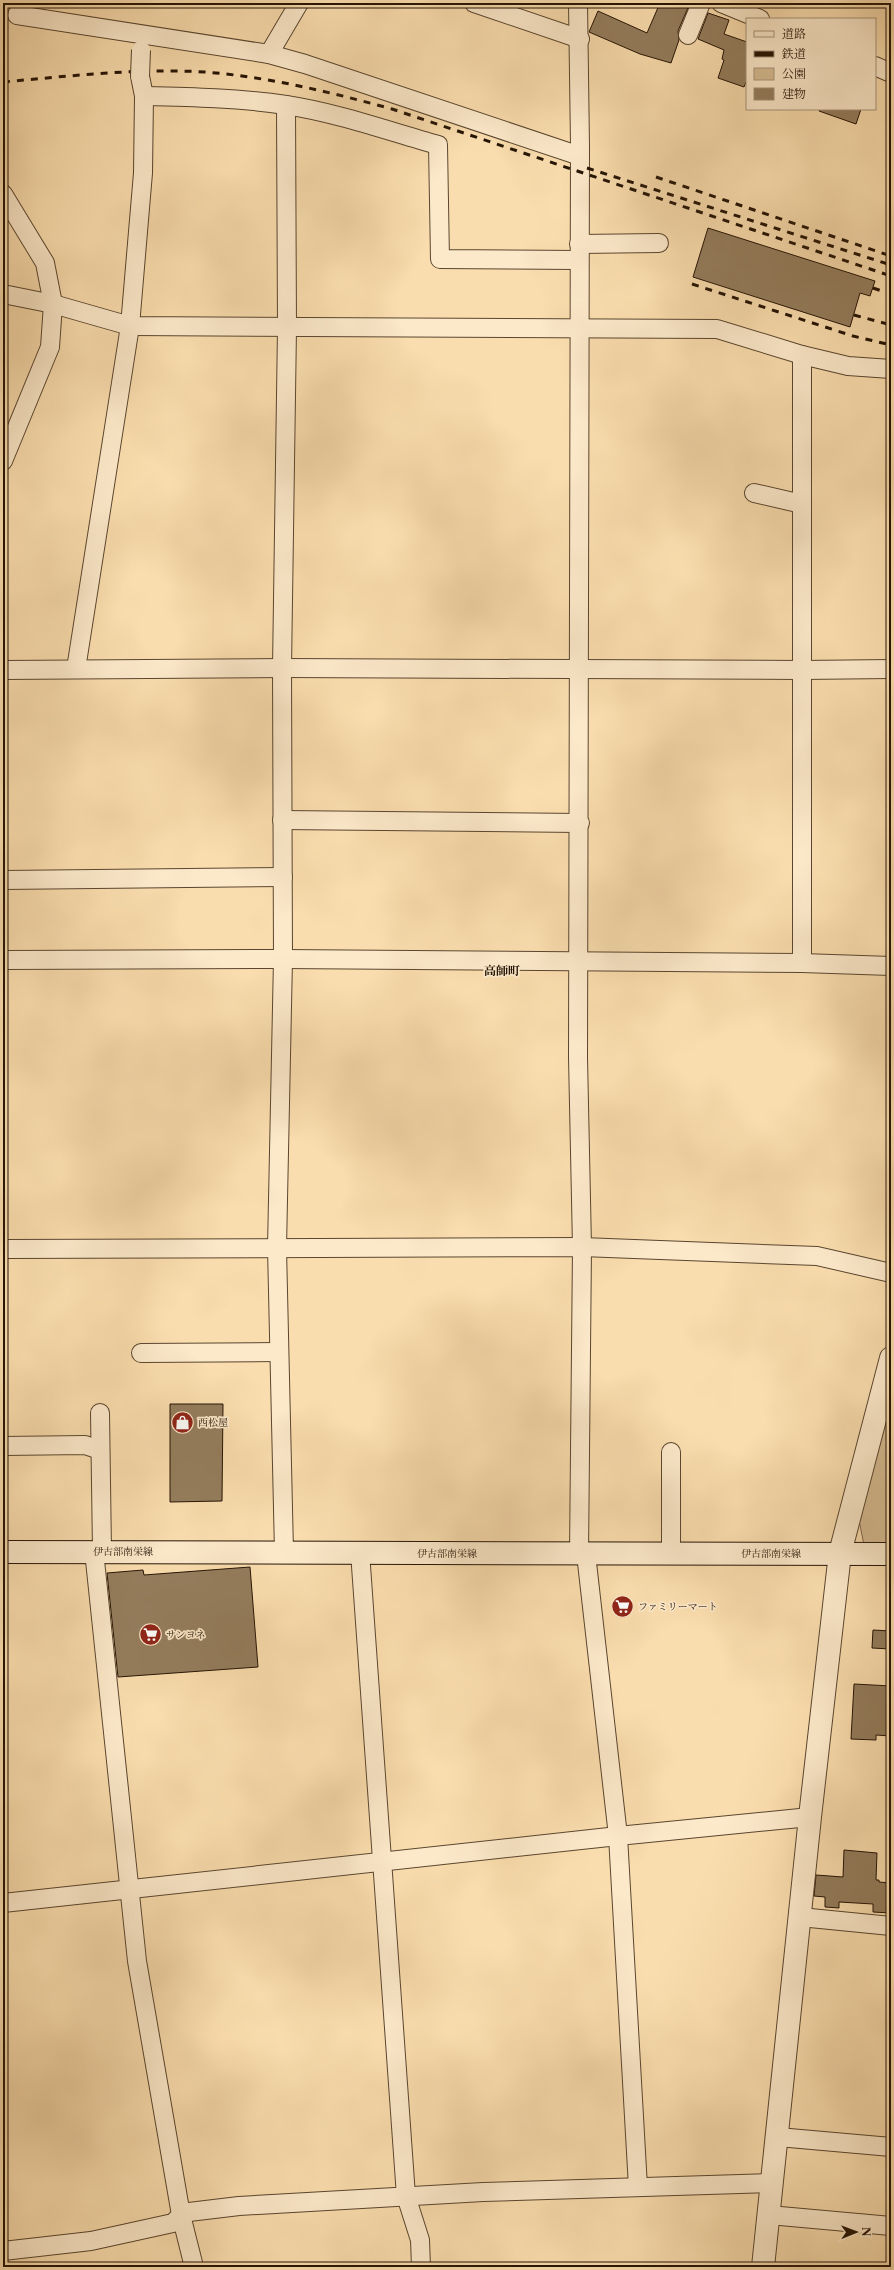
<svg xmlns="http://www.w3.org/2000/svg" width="894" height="2270" font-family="'Libre Caslon Text','Noto Serif JP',serif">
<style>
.green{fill:#d6bb91;stroke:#7e684b}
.building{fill:#947d5d;stroke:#251405}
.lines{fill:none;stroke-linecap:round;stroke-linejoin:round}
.minor-casing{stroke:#5a462f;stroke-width:20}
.tertiary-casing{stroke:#5a462f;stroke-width:24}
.secondary-casing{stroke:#251405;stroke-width:24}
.minor{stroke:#fce9ca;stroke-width:18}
.tertiary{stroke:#fce9ca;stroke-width:22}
.secondary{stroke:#fce9ca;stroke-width:22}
.rail{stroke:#251405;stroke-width:3;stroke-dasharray:7 7;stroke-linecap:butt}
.minor-bridge-casing{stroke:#5a462f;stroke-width:20;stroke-linecap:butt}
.minor-bridge{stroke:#fce9ca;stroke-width:18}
.labels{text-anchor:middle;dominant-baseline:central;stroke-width:3.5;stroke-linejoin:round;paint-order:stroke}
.poi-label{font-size:10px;fill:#251405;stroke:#fce9ca;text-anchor:start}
.street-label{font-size:10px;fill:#251405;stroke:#fce9ca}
.quarter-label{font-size:12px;font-weight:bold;fill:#251405;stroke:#fce9ca}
</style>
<rect width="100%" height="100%" fill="#faddae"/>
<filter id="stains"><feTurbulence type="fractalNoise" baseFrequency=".005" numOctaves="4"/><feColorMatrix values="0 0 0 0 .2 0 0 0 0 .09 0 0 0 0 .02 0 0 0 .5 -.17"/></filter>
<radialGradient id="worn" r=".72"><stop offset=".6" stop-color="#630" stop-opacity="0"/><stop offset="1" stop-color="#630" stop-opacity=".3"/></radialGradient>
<polygon class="green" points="891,1398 891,1545 864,1545 859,1520"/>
<g class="building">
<polygon points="660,3 690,3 678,31 679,40 671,63 640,54 589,32 598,11 647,33"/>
<polygon points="708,13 729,20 724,34 747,42 747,80 744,87 718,78 724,60 722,59 724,50 698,39"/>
<polygon points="820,109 861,109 856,124 819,111"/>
<polygon points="708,228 875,281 870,296 860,293 850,327 693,277"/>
<polygon points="170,1404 223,1404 222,1501 170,1502"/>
<polygon points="250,1567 258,1667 118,1677 107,1573 143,1570 144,1575"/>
<polygon points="873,1630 891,1631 891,1649 872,1648"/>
<polygon points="854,1684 891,1686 891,1736 876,1735 876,1740 851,1739"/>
<polygon points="844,1850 877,1853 876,1880 879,1880 879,1882 891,1883 891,1913 873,1912 873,1904 839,1902 839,1908 825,1907 825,1897 814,1896 816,1875 843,1877"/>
</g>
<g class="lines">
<defs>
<g id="minor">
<polyline points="25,3 17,15 269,54 305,64 580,156"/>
<polyline points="474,3 580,39"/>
<polyline points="578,3 580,146 578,1057 582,1247 579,1554"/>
<polyline points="721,3 760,19"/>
<polyline points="688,35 701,3"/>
<polyline points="269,54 299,3"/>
<polyline points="875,66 891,73"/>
<path d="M144,96c47,1 95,2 142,9 52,8 102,26 152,40l2,114 139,1"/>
<polyline points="3,194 45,263 53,304 50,347 3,461"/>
<polyline points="579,244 659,243"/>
<polyline points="3,294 53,304 130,326 717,329 802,355 848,366 891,369"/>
<polyline points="754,493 802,504"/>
<polyline points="76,669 130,326 143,173 144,96 140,76"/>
<polyline points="3,670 282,668 802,670 891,669"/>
<polyline points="282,820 580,823"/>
<polyline points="3,880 283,877"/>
<polyline points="3,960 283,959 802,963 891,966"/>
<polyline points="802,963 802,355"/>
<polyline points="3,1249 582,1247 817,1256 891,1273"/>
<polyline points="141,1353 279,1352"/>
<polyline points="100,1413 102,1551"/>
<polyline points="3,1446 85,1445 100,1450"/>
<polyline points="94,1551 137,1961 181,2215 194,2267"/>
<polyline points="284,1552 277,1248 283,959 282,668 287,328 286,105"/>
<polyline points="360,1552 406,2196 420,2240 421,2267"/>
<polyline points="586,1554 618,1836 638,2187"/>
<polyline points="671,1554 671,1452"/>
<polyline points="3,1903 618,1836 810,1817"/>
<polyline points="800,1917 891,1926"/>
<polyline points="778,2137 891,2147"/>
<polyline points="769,2215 891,2226"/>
<polyline points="3,2251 91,2241 173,2223 181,2215 189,2212 239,2206 483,2192 773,2183"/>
</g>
<polyline id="tertiary" points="763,2267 810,1817 840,1553 891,1358"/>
<polyline id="secondary" points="3,1552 891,1554"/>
</defs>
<use href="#minor" class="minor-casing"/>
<use href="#tertiary" class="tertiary-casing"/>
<use href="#secondary" class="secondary-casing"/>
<use href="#minor" class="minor"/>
<use href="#tertiary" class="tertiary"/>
<use href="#secondary" class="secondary"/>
<g class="rail">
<path d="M3,82c67,-6 135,-14 202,-10 64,5 125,20 187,37l499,167"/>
<polyline points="587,168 891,265"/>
<polyline points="656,177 891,256"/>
<polyline points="692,284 853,336 891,345"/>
<polyline points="873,288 891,294"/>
<polyline points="854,315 891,325"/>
</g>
<defs>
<polyline id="minor-bridge" points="140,76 141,50"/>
</defs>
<use href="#minor-bridge" class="minor-bridge-casing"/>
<use href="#minor-bridge" class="minor-bridge"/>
</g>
<defs>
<symbol id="shop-disc" viewBox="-11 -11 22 22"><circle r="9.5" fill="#8f2418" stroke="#fce9ca"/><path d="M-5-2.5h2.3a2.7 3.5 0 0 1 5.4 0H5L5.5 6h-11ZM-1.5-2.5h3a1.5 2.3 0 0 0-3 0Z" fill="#fff"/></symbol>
<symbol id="supermarket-disc" viewBox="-11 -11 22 22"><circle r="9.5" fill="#8f2418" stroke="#fce9ca"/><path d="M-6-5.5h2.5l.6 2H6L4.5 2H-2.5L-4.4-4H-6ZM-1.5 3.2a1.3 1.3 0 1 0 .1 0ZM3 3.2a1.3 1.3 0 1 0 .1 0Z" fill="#fff"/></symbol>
</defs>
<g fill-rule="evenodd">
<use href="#shop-disc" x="170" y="1410" width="25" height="25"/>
<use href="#supermarket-disc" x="610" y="1594" width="25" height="25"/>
<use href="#supermarket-disc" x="138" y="1622" width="25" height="25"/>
</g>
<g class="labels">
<g class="poi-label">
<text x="198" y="1422">西松屋</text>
<text x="638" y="1606">ファミリーマート</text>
<text x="166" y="1634">サンヨネ</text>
</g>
<g class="street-label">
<text x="123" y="1551">伊古部南栄線</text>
<text x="447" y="1553">伊古部南栄線</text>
<text x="771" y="1553">伊古部南栄線</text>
</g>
<g class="quarter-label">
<text x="502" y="970">高師町</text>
</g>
</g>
<rect width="894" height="2270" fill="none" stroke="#faddae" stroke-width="16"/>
<rect x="4" y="4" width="886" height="2262" fill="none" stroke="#251405" stroke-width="2"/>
<rect x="8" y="8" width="878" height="2254" fill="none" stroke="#251405"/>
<rect x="746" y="18" width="130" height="92" fill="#fce9ca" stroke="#a6947b"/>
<rect x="754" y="31" width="20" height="6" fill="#fce9ca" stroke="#a6947b"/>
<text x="782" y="38" font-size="12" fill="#251405">道路</text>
<rect x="754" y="51" width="20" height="6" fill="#251405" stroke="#a6947b"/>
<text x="782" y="58" font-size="12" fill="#251405">鉄道</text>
<rect x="754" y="68" width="20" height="12" fill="#d6bb91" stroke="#a6947b"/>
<text x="782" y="78" font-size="12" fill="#251405">公園</text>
<rect x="754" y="88" width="20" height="12" fill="#947d5d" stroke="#a6947b"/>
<text x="782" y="98" font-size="12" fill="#251405">建物</text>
<g transform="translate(856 2232) rotate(89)" stroke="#fce9ca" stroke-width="3" paint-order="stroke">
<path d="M0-3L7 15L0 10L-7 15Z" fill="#251405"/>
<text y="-6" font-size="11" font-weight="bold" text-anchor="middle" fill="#251405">N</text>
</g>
<rect width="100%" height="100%" filter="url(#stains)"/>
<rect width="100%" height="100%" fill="url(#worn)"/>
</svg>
